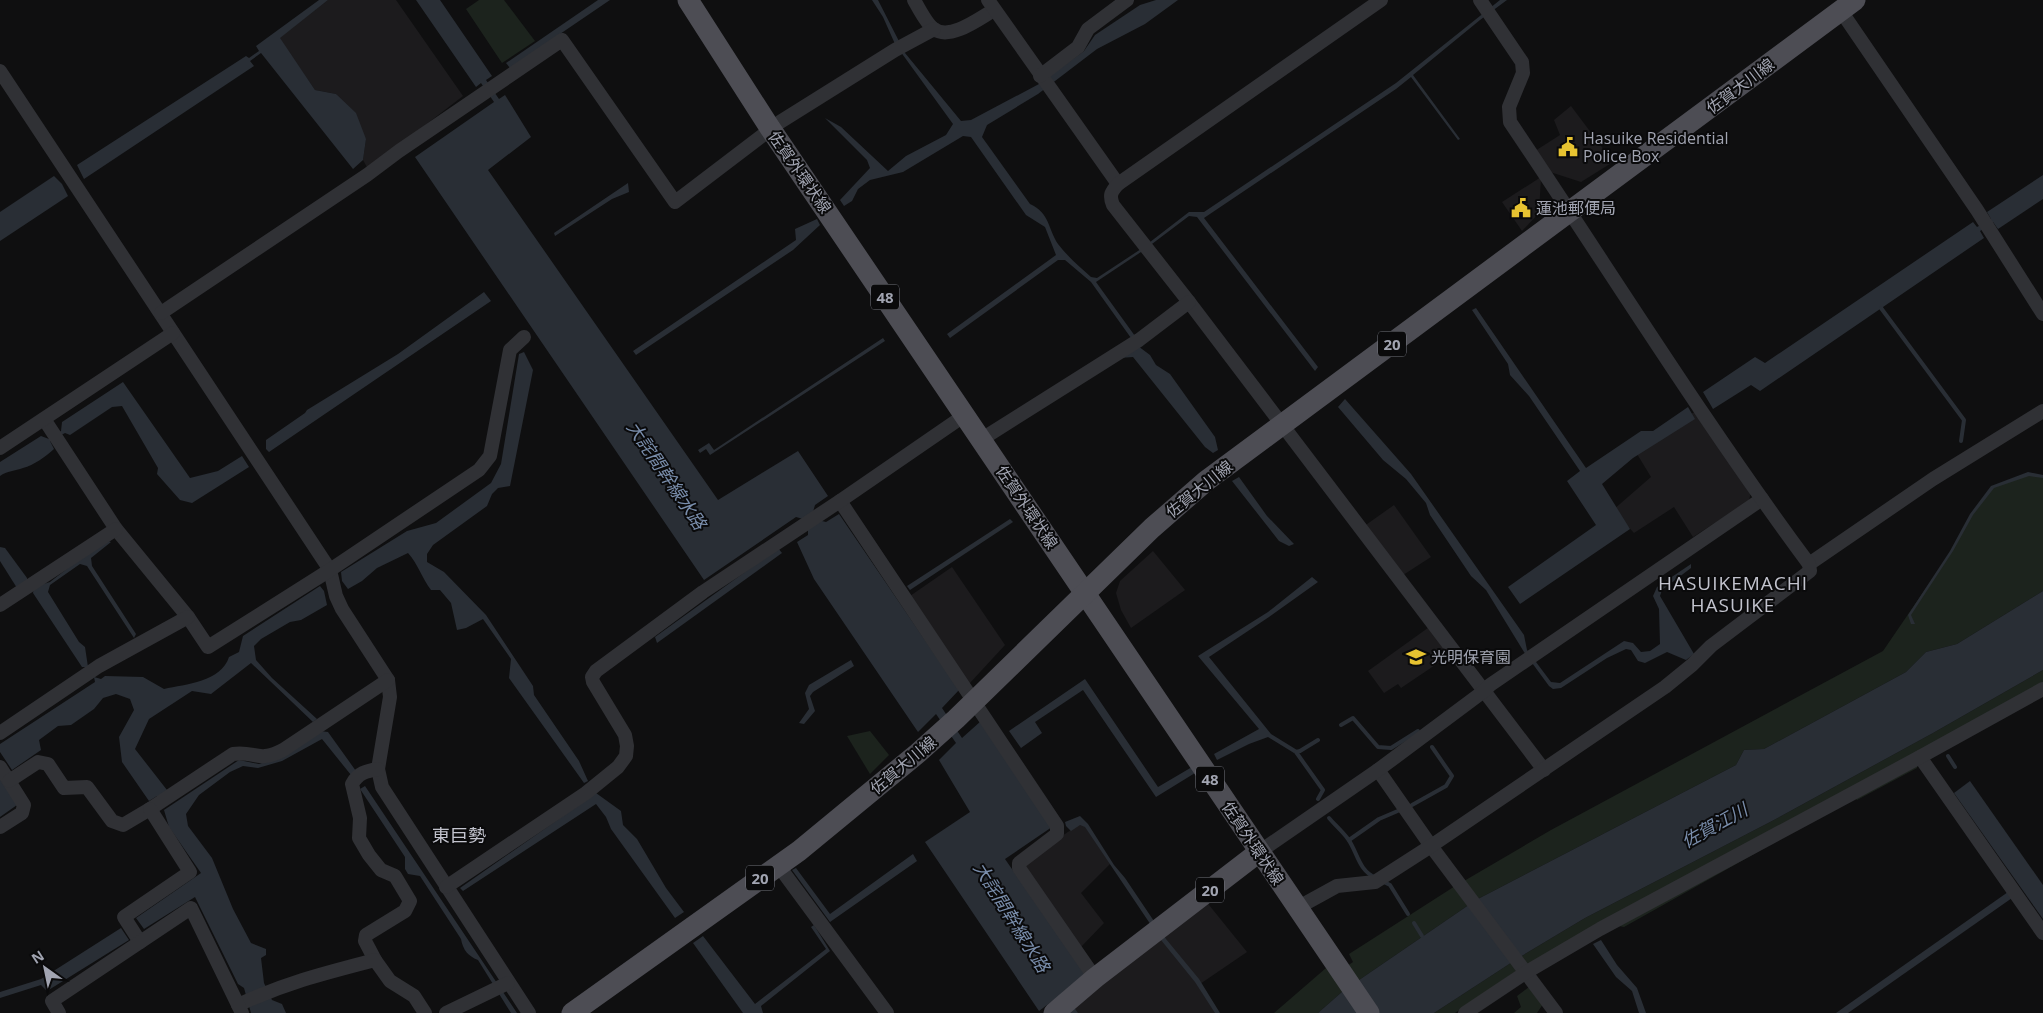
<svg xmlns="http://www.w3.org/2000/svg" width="2043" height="1013" font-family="'Open Sans','Noto Sans JP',sans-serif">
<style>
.built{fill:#1c1b1d}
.green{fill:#1c231d}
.water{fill:#292e35}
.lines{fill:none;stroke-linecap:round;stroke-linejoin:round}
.stream{stroke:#292e35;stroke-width:4}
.street{stroke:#303135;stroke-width:14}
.primary{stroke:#4d4d54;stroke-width:21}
.labels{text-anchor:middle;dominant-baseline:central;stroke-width:4;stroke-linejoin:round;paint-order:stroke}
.shield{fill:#0a0a0b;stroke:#74767f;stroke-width:1}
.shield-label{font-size:15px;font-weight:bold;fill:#a1a4b1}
.street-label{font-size:16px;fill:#a1a4b1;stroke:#0a0a0b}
.poi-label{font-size:16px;fill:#a1a4b1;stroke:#0a0a0b;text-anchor:start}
.water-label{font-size:18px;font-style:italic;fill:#798dab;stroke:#0a0a0b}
.neighbourhood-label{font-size:18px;fill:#c2c3cd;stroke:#0a0a0b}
.quarter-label{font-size:19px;letter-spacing:1px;fill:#c2c3cd;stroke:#0a0a0b}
</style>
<rect width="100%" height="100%" fill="#0f0f10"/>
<g class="built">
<polygon points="328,0 396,0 463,96 368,169 363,160 366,139 336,94 315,90 279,38"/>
<polygon points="1571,106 1613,162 1581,182 1550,172 1535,151 1560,135 1554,120"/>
<polygon points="1541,177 1539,213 1522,231 1502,202"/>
<polygon points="1696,411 1751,491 1749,501 1693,537 1674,507 1634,533 1613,510 1651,477 1634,449"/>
<polygon points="1394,505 1431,557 1400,577 1363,527"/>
<polygon points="1153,551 1185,590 1131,628 1121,610 1116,593 1120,581"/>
<polygon points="952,567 1005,645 969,684 910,596"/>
<polygon points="1432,625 1453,653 1401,688 1398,684 1384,693 1368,671"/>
<polygon points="1084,821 1111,863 1081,893 1104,923 1080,948 1024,867 1024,862"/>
<polygon points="1205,900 1247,952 1200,984 1218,1013 1076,1013 1071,1007"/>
</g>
<g class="green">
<polygon points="479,0 504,0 535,41 502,63 466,9"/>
<polygon points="2028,474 2043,477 2043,591 1957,644 1926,652 1906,672 1764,749 1744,750 1736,765 1476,900 1343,991 1318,1013 1274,1013 1326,968 1332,976 1353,962 1349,954 1452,888 1551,830 1883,651 1954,547 1971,514 1992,488"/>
<polygon points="2043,670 2043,683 1917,754 1917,768 1857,800 1849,791 1779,840 1624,927 1602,923 1516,971 1455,1013 1434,1013 1520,957 1585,918 1772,821 1933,733"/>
<polygon points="870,731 889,755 870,774 847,736"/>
<polygon points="1529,987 1543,1004 1537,1013 1514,1013 1521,1007 1517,996"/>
</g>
<g class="water">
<polygon points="319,0 328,0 280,38 315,90 336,94 356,113 366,139 363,160 353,169 261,53 250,61 254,66 84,179 77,165 246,56 249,58 259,51 256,46"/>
<polygon points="416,0 440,0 492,76 486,80 499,99 505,95 531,137 488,170 718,500 798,451 828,496 815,505 813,512 818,520 826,522 839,514 959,690 942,708 962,738 981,721 1052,827 1005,859 1085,974 1063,992 1078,1013 1068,1013 1055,999 1039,1011 925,842 970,812 939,760 956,743 936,714 918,732 814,579 797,542 808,535 808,527 803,519 796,517 704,580 415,157 494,102 481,83 476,87"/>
<polygon points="598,0 610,0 510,68 506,63"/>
<path d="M872,0h6l27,53 56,68 10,-1 68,-36 45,-33 11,-16 45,-30 16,-5h22l-33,24 -48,25 -59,45 -51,31 -5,12 48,67c20,9 18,25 28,40 10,13 22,23 33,33l6,1 44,-29 48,-37h15l192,-129 104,-83h7l-27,20 -67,55 47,64 -2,1 -47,-63 -15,12 -192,129 114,149 -3,4 -118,-154 -8,-1 -45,34 -48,32 39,54 3,10 12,9 6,10 14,9 45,63 3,13 -5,3 -8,-6 -72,-90 -14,1 12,-20 -40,-56 -26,-22h-7l-108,78 -3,-4 109,-79 -11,-28 -19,-12 -55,-78 -8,-1 -60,36 -33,8 -12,9 -6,12 -8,5 -4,-6 30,-32 -3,-8 -42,-42 16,9 47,44 18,-15 40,-21 7,-11 -58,-80 -12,-27z"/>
<polygon points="2043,175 2043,199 1998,229 1993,222 1980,231 1984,238 1760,391 1751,385 1713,409 1703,392 1755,357 1765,363 1973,222 1977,227 1991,219 1987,212"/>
<polygon points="54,176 62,184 68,196 0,241 0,212"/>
<polygon points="628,183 629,192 612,199 555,236 554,233"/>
<polygon points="817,219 820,225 793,250 636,355 633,351 796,240 795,229"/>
<polygon points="484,292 491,301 269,452 266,449 266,440 305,413 307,410 398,354"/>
<polygon points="1476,308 1586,468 1641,431 1653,431 1688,407 1695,419 1633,458 1602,484 1630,529 1520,604 1508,587 1596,525 1567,481 1580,471 1529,396 1510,375 1508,364 1472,310"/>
<polygon points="883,338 885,341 710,455 706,449 700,453 698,450 709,443 714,450"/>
<path d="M524,352l9,18 -23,116 -12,2 -6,6 -5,12 -54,39 -6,9v8l17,10 42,43 47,71 1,9 45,66 9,20 -4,2 -75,-105 2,-19 -28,-40 -17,9 -9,2 -6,-27 -11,-13h-9c-9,-12 -13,-26 -23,-37l-31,15 -15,13 -14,8 -6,-8 -1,-9 66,-41 29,-8 55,-40 10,-19 18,-110z"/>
<path d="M123,382l67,96 28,-7 24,-15 7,11 -57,36 -12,-3 -23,-26 1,-6 -36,-62 -10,1 -42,28 -5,-2 -15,8 4,8c-9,8 -20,16 -31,19 -8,3 -16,3 -23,8v-14l41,-26 8,3 12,-8 1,-9z"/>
<polygon points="1345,399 1411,474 1524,635 1527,650 1551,682 1560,683 1624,641 1633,643 1641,652 1650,651 1660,644 1659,609 1653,596 1657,587 1691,564 1691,568 1662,590 1660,596 1694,654 1686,660 1667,652 1645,663 1638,661 1631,650 1626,649 1607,658 1561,688 1553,689 1549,686 1524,652 1486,590 1471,576 1430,515 1426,503 1406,479 1383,460 1338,407"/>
<polygon points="2028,472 2043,475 2043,478 2029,476 1994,488 1973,515 1953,551 1911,615 1915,624 1911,624 1908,615 1950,551 1970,514 1991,486"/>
<polygon points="1239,477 1267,516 1294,544 1289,546 1279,541 1232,481"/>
<polygon points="1010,519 1013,522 910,590 907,586"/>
<polygon points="108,541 111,542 91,558 92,566 136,634 134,638 87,566 80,564 50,585 48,592 79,642 85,647 88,667 82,667 33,593 34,587 50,582 77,561"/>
<polygon points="0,547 5,548 27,578 27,583 17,588 0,561"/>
<polygon points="778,548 782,553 657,643 655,637"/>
<polygon points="1312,577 1318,582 1269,617 1209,657 1271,734 1297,750 1294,753 1268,737 1249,744 1217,760 1214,754 1259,729 1198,656 1268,612"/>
<path d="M320,586l4,5 3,14 -26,15 -11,2 -29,17 -7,7 2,14 16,18 45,41 -4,3 -62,-59 -40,31 -19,-3 -43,28 -14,30 32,41 -9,7 -1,-1 -8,5 -27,-39 -3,-25 15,-27 -4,-11 -14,-5 -13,4 -9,11 -23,16 -13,1 -19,14 2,10 -29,20 -12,-18v-8l95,-62 -1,-5 7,2 4,-3 38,1 21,12c22,-5 57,-7 65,-32l10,-5 4,-16z"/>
<polygon points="2043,591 2043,670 1933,733 1772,821 1585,918 1520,957 1434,1013 1318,1013 1343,991 1476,900 1736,765 1744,750 1764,749 1906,672 1926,652 1957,644"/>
<polygon points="851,660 854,666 813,692 810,696 815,711 804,724 799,723 809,709 805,693 809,685"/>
<polygon points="1085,679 1158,787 1192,767 1195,773 1156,797 1083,690 1035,722 1042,733 1021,748 1009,731"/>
<polygon points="320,731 328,732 356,771 351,775 322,739 282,761 258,768 243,766 230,772 199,795 186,814 188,826 212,858 233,909 251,943 266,949 266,955 261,958 264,983 272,1000 282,1004 286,1013 251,1013 244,988 238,984 195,897 144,929 136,918 201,873 169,827 164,810 239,760 259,764 285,755"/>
<polygon points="0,779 17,805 0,817"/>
<polygon points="1970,781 2043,885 2043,919 1954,793"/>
<path d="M365,786l152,227h-6l-33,-53c-10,-4 -15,-10 -17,-21l-41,-63 -12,-2 -3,-5v-12l-45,-68z"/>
<polygon points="596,793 621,811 623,825 637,839 666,888 684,912 675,918 611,829 606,817 596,804 463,891 460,888"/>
<polygon points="1080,816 1088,824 1114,865 1125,878 1166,939 1199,979 1220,1013 1215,1013 1195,982 1161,940 1085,827 1080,825 1071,831 1066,826 1065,822"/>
<polygon points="913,854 917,861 830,922 792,870 796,868 830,914"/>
<polygon points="2008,892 2012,898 1848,1013 1836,1013"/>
<polygon points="814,925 830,951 761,1006 763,1013 743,1013 693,943 703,936 755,1004 826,949 811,927"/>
<polygon points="121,928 129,940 47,991 41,985 0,998 0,992 41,979"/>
<polygon points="1601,940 1617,965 1637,988 1646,1013 1639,1013 1632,991 1616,977 1593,944"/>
</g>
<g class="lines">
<g class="stream">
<polyline points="1881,308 1964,420 1961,441"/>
<polyline points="1341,725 1353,718 1378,747 1391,748 1418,731"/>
<polyline points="1948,756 1955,767"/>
<polyline points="1318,799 1323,790 1296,752 1300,751 1318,740"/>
<polyline points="1412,805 1446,786 1452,776 1432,747"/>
<path d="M1329,818c6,7 14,14 19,21 10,14 10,31 28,39"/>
<polyline points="1349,840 1379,819 1400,810"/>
<polyline points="1382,881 1390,885 1408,914"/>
<polyline points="1414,923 1422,936"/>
</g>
<g class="street">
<path d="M914,0c4,7 13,25 20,29 16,12 46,-11 60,-19"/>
<polyline points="988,0 1118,184"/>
<path d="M1381,0l-263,184c-7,8 -9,11 -5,21l76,97 355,468"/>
<polyline points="1841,11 1977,210 2043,314"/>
<polyline points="0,71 330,570 336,596 342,609 388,680 390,697 378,769 382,787 529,1013"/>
<polyline points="1040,76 1078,47 1088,29 1127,0"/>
<polyline points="161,313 367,175 399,151 562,40 675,202 780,122 895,50 934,29"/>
<polyline points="44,419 116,529 188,617 208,647 330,570 479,470 490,456 510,350 524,337"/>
<polyline points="982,439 1139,340 1189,302"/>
<polyline points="0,448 173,333"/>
<polyline points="840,501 1057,826 1057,834 1019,863 1019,868 1095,978"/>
<polyline points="1809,564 1933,479 2043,411"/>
<polyline points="0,605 116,529"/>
<polyline points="0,733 99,666 188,617"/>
<polyline points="1920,757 2043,933"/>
<polyline points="0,767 24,805 22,813 0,827"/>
<polyline points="1378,770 1431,846 1556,1013"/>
<path d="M9,781l29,-19 10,2 16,24 23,-1 25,34 11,4 27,-16 83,-55c23,-3 25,9 50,-4l105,-70"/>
<polyline points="1259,852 1378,770 1484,691 1490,685 1762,499"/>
<polyline points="778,865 887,1013"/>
<polyline points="446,887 586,793 618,767 626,756 627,746 625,735 593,682 592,677 596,671 703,592 840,501 965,415"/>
<path d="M1297,908l40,-22 38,-4 56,-36 234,-159 27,-22 19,-19 99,-75 -1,-7c-106,-143 -200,-295 -299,-442l-1,-15 14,-34 -1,-11 -42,-62"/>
<polyline points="140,942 124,917 190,872 150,809"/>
<path d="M375,960l-10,-19 1,-6 39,-24 5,-10 -15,-25 -14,-6 -12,-15 -10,-17 1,-20 -8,-34c6,-11 14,-13 26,-15"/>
<path d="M238,1005c47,-22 87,-32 137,-45l15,21 24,15 11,17"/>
<polyline points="59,1013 52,1001 191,908 242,1013"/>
<polyline points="446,1013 508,983"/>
<polyline points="1465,1013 1525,973 1600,929 1920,757 2043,689"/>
</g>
<g class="primary">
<polyline points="688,0 770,128 1369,1013"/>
<polyline points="572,1013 799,851 918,753 956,719 1152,528 1206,481 1855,0"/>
<polyline points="1054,1013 1095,978 1259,852"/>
</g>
</g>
<defs>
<symbol id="civic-bare" viewBox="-9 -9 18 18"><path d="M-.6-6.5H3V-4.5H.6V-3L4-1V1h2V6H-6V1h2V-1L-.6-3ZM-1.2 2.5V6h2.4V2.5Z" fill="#e7c331" stroke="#0a0a0b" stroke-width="2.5" paint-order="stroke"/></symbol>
<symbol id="school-bare" viewBox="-9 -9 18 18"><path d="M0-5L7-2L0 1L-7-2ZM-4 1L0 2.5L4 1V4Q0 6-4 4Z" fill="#e7c331" stroke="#0a0a0b" stroke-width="2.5" paint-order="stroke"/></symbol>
</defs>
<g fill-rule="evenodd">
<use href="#civic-bare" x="1554" y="133" width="28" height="28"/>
<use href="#civic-bare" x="1507" y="194" width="28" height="28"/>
<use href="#school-bare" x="1402" y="643" width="28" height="28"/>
</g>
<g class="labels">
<g class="shield">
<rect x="871" y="284.5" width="28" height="25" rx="4"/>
<rect x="1378" y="331.5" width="28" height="25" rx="4"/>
<rect x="1196" y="766.5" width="28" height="25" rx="4"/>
<rect x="746" y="865.5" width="28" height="25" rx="4"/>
<rect x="1196" y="877.5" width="28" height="25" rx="4"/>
</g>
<g class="shield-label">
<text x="885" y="297">48</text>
<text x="1392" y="344">20</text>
<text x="1210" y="779">48</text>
<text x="760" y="878">20</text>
<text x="1210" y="890">20</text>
</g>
<g class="street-label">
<text transform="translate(1740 86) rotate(-37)">佐賀大川線</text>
<text transform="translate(800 172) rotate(55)">佐賀外環状線</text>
<text transform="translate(1199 489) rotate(-39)">佐賀大川線</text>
<text transform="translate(1027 507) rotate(56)">佐賀外環状線</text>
<text transform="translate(903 765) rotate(-40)">佐賀大川線</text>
<text transform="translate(1253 843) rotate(56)">佐賀外環状線</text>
</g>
<g class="poi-label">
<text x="1583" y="138">Hasuike Residential<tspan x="1583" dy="18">Police Box</tspan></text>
<text x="1536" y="208">蓮池郵便局</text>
<text x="1431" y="657">光明保育園</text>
</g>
<g class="water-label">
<text transform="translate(667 475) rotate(56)">大詫間幹線水路</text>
<text transform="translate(1714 825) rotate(-29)">佐賀江川</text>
<text transform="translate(1012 917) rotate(58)">大詫間幹線水路</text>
</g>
<g class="neighbourhood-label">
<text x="459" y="835">東巨勢</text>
</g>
<g class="quarter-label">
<text x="1733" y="583">HASUIKEMACHI<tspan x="1733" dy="22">HASUIKE</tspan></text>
</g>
</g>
<g transform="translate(45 968) rotate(327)" stroke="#0a0a0b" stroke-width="4" paint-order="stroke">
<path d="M0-4L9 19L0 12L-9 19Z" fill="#a1a4b1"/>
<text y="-8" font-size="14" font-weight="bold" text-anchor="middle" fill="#a1a4b1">N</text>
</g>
</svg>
